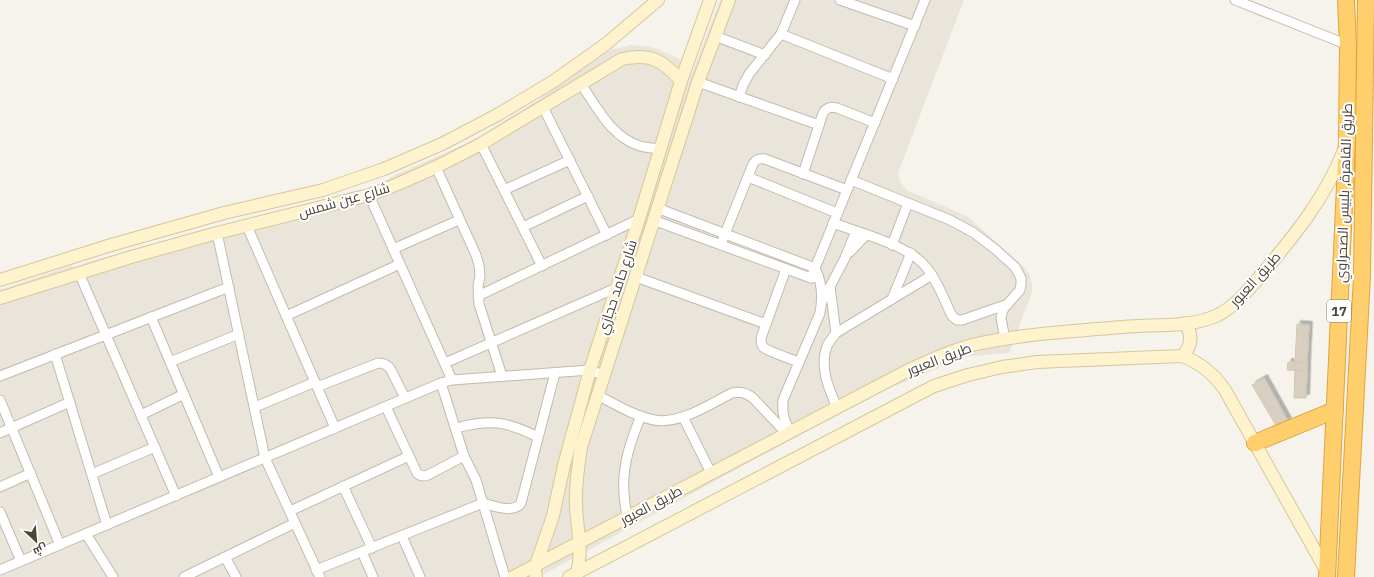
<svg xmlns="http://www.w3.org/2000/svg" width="1374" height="577" font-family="'IBM Plex Sans',Cairo,sans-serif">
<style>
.residential{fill:#eae5da}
.building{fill:#d8cfc1;stroke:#d3c7b4;filter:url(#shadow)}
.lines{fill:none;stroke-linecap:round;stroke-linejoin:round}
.street-casing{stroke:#c2bbae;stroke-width:11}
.secondary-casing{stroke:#d6c79b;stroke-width:14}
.highway-casing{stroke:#e0a43c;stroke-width:18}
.street{stroke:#fff;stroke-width:9}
.secondary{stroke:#fff3cd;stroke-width:12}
.highway{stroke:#ffcf6e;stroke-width:16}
.labels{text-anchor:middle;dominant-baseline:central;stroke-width:4;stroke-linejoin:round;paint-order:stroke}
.shield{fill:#fff;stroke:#817c74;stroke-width:1}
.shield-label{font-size:13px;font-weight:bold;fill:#4b4439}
.street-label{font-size:14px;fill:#4b4439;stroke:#fff}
</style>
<defs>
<filter id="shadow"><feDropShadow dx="3.5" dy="-3.5" stdDeviation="0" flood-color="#0004"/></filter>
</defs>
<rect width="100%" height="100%" fill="#f6f3ec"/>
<polygon class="residential" points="720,0 964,0 898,173 899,179 906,190 967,216 1024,267 1029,274 1032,283 1032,292 1009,353 963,357 905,382 882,390 539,577 0,577 0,290 70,266 79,268 84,263 125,252 295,208 353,191 364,191 380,186 391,177 472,141 535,102 610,50 631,45 652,47 678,58 684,63 689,69 691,76"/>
<g class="building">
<polygon points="1297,324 1309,325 1307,363 1295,362"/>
<polygon points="1288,362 1307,363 1307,371 1287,370"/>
<polygon points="1295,370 1307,371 1306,398 1294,398"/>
<polygon points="1264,378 1288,421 1277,427 1252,385"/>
</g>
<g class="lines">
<defs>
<g id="street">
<polyline points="840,0 915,26"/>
<polyline points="1235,0 1348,45"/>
<polyline points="781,34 893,79"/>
<polyline points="715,36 765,55"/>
<polyline points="698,82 819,125"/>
<path d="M581,84c16,23 30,53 59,62 6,2 14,2 21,3"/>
<polyline points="739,97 743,85 749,74 781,34 795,0"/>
<polyline points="543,107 607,235"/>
<polyline points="481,144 542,266"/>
<polyline points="436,167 476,255 479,265 480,276 478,286 479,304 502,376"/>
<path d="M803,174l20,-61c3,-5 8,-7 14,-5l38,15"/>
<polyline points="748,177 837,213"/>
<polyline points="851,180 950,220 974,233 995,249 1015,267 1021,278 1021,284 1020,290 1004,308 1002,313 1001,318 1005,339"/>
<polyline points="504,190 570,160"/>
<polyline points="369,195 452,380"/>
<path d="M657,208l158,60c7,14 8,29 5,45l-37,87c-1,13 1,21 7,32"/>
<polyline points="653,220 811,278 816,277"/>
<path d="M833,223c27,10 76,22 93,44 12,14 18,33 26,49l5,4h5l46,-16"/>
<polyline points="247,226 335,428"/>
<polyline points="523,227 588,196"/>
<polyline points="217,233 265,458 320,577"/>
<path d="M721,244l32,-80c3,-5 6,-6 12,-5l82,31"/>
<polyline points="892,245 908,203"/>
<polyline points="393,249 459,220"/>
<polyline points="850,252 866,235"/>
<path d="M786,269l-25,69c0,3 0,6 2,9 6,5 28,12 36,15"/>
<polyline points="79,273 176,496"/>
<polyline points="636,277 766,324"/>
<polyline points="811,278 925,0"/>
<polyline points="830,287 836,333"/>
<polyline points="478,296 639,219"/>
<polyline points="892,299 911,253"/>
<polyline points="822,302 845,258 856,231"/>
<polyline points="286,316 400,264"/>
<polyline points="151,317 219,477"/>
<polyline points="55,354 107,525"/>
<polyline points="170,362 239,334"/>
<polyline points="445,363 616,288"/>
<polyline points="0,376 229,287"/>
<polyline points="441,383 464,456 476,480 505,577"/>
<path d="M317,387l61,-24c6,0 10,2 13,7l14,28"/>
<path d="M597,395c18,9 37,21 57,25 25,5 56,-16 78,-27 9,-2 14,0 21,5l34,36"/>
<polyline points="0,400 60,545"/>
<polyline points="255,407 315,382"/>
<path d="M386,407l31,66c3,3 6,4 11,2l36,-19"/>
<path d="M837,408c-8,-20 -18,-40 -10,-62 2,-4 6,-9 9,-13l96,-58"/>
<polyline points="141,415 184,394"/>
<polyline points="683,417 711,473"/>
<path d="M456,428c35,-9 50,-7 82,9"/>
<polyline points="0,433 70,402"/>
<polyline points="92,474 155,447"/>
<polyline points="343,486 372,548"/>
<polyline points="0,487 31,473"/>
<polyline points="290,511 409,456"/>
<polyline points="0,512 21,561"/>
<path d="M627,517c-1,-8 -3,-16 -3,-25 -2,-27 7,-52 17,-76"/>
<polyline points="86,534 113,577"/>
<polyline points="402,536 420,577"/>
<polyline points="362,552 373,577"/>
<polyline points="225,557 236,577"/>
<polyline points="0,570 441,383 452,380 590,370 603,375"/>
<path d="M316,570l167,-67c11,3 30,11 38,0l34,-130"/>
<polyline points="184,577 295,523"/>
</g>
<g id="secondary">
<polyline points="0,280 111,245 224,213 323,190 384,169 442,144 499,114 554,81 606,44 658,0"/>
<path d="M0,298l131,-41 86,-24 152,-38 29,-11 38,-17 45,-23 141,-85c28,-6 41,1 59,22"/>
<path d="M1182,356c10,-10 11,-21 3,-33"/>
<path d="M577,573c6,-23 0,-44 -1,-67 -1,-20 2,-39 5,-59l117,-365 31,-82"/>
<path d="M513,577l394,-206c21,-10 43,-20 65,-26 49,-11 101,-14 151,-18 30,-3 68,1 95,-12 19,-10 31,-26 44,-41 32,-38 64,-77 82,-124"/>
<polyline points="536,577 535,570 536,565 553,516 564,465 590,370 639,219 681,81 710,0"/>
<path d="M569,577l365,-191 34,-11 34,-8 35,-5 145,-6c19,7 32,18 43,34l102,182"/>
</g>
<g id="highway">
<polyline points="1255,443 1335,410"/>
<polyline points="1327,577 1347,142 1348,45 1346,0"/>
<polyline points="1346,577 1362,276 1366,0"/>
</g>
</defs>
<use href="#street" class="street-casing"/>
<use href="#secondary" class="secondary-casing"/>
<use href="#highway" class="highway-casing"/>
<use href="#street" class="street"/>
<use href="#secondary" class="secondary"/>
<use href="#highway" class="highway"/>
</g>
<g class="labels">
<rect class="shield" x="1327" y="300" width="24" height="22" rx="3"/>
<g class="shield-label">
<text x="1339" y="311">17</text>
</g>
<g class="street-label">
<text transform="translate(1344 193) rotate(-88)">طريق القاهرة, بلبيس الصحراوي</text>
<text transform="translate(344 200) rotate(-16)">شارع عين شمس</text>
<text transform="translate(1255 279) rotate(-48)">طريق العبور</text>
<text transform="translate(617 287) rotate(-72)">شارع حامد حجازي</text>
<text transform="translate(939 359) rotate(-21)">طريق العبور</text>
<text transform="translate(651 505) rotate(-28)">طريق العبور</text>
</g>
</g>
<g transform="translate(36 541) rotate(154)" stroke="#ffffff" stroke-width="3" paint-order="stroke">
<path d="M0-3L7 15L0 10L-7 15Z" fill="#4b4439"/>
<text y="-6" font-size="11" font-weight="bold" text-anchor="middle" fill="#4b4439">ش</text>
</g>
</svg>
